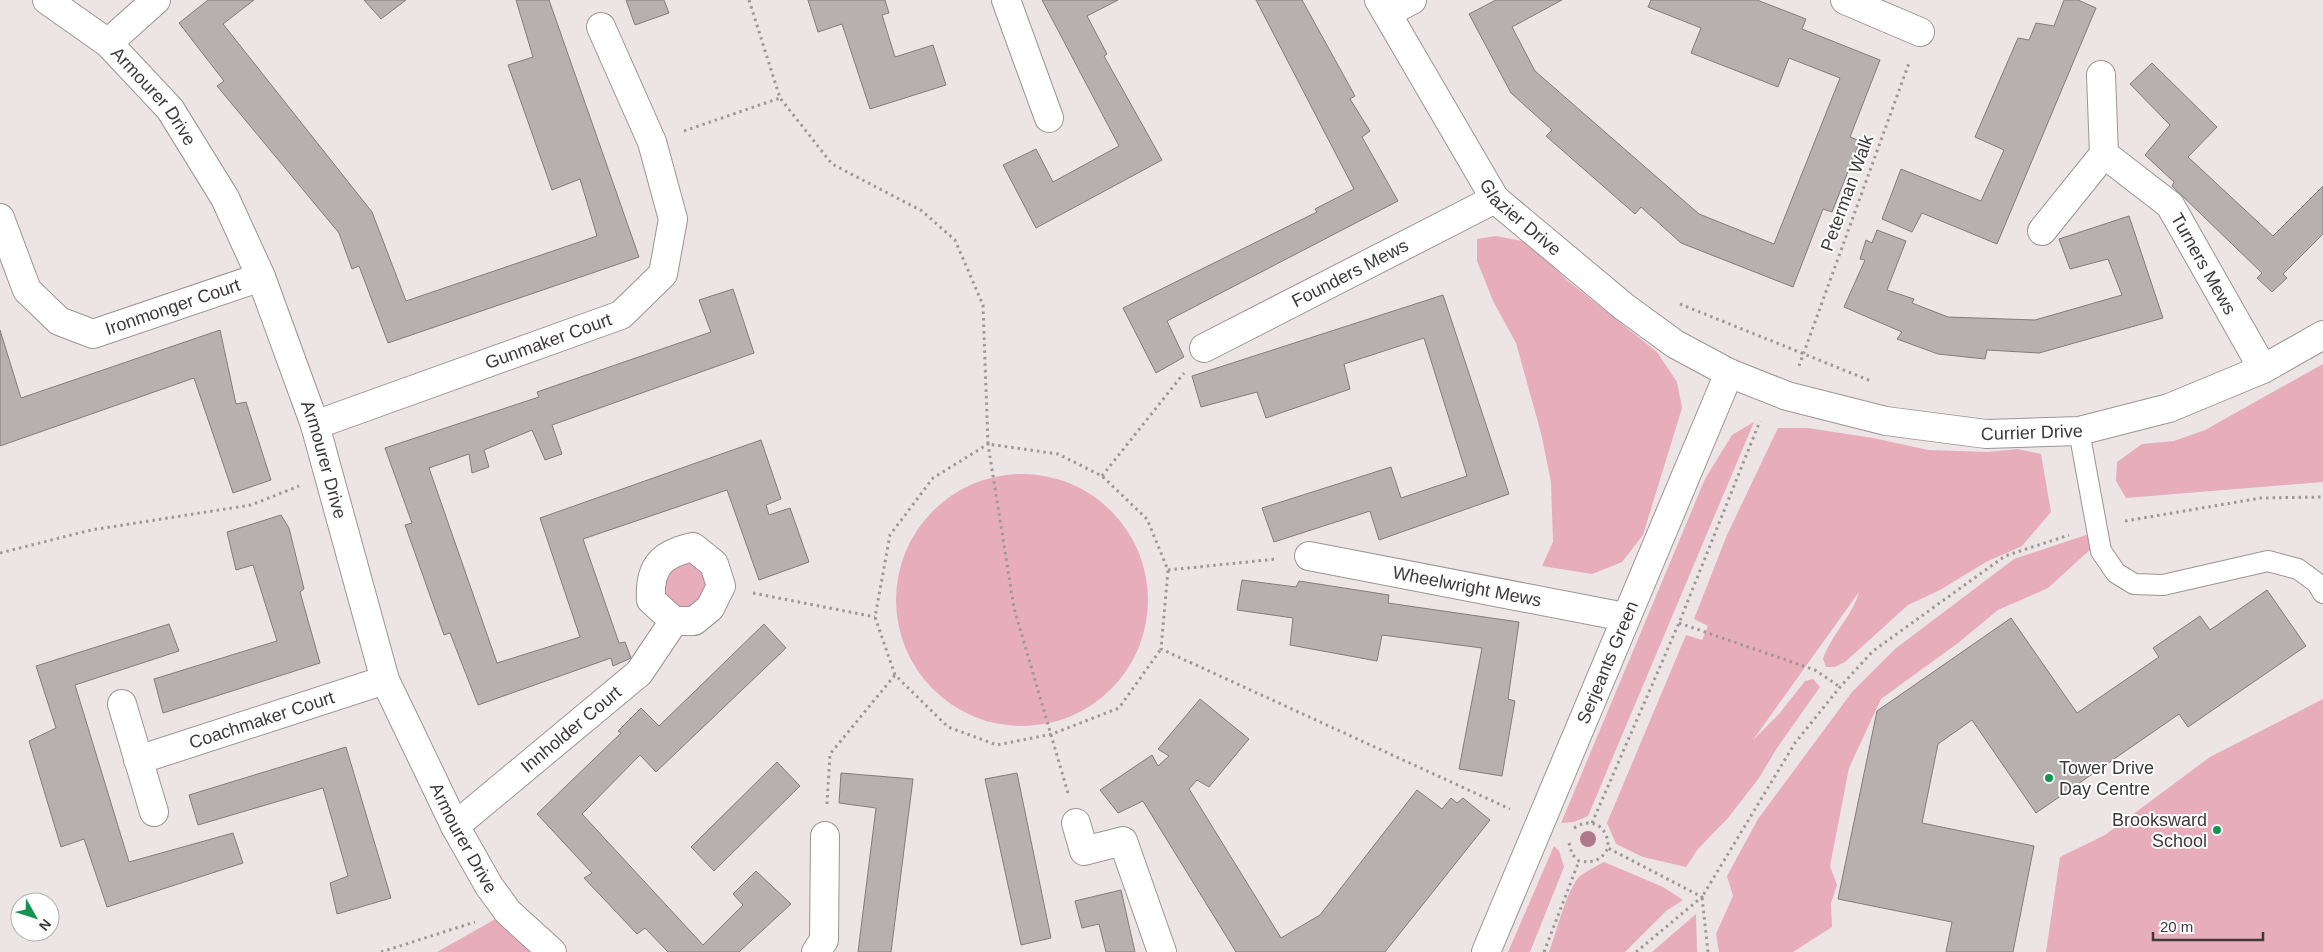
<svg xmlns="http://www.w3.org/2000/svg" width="2323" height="952" font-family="Arial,sans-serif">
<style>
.green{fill:#e7adba}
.building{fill:#b7afb0;stroke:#837c7d}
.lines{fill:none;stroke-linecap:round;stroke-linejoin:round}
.service-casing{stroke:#9c9496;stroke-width:22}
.minor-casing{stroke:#9c9496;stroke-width:30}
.path{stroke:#9f989a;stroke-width:3;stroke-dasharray:2.5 4;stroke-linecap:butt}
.service{stroke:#fff;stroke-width:20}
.minor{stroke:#fff;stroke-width:28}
.tree{fill:#af798c}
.poi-dot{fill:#149451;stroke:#fff;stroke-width:2}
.labels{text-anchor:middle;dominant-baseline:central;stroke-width:4;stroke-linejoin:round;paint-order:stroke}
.street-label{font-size:18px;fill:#3e3a3b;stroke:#fff}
.poi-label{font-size:18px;fill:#3e3a3b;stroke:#fff;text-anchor:start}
</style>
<rect width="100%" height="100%" fill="#ede4e6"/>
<g class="green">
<polygon points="1496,236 1527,242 1568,281 1657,352 1677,382 1682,408 1643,535 1622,562 1592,574 1542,566 1553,542 1551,482 1541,433 1516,343 1493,301 1477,261 1477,239"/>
<polygon points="2323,364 2323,482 2126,498 2116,481 2117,462 2142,444 2174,441 2205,430"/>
<polygon points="1754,422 1588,816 1574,822 1561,823 1705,479 1732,435"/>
<path d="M1778,428h30l65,10 55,12 60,2 30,-3 23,5 10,58 -29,34 -36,16 -46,28 -32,15 -63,57 -10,5h-9l-3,-8c8,-24 30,-44 36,-67l-106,148 26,-26 26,-33 8,-2 7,8 -43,61 -18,30 -31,40 -30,31 -12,18 -43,-10 -27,-13 -9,-21 79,-188 16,5 6,-14 -14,-7 33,-84z"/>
<circle cx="1022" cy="600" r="126"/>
<polygon points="2089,534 2092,548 2048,588 1998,610 1958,643 1881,699 1849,768 1830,866 1837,885 1831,903 1832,927 1793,952 1719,952 1716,934 1733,896 1727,876 1758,819 1775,796 1852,692 1895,649 2014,559"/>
<polygon points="683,560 702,566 708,589 698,607 673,611 660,593 662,573"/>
<polygon points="2323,699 2323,952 2046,952 2060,857 2105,835 2210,757"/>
<polygon points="1554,846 1559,851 1564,867 1530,952 1508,952"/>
<path d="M1604,862l59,25 20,13 -17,11 -41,41h-76c7,-18 18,-64 31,-76 7,-5 16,-10 24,-14z"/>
<polygon points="508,912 552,952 437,952"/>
<polygon points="1696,914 1697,952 1652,952"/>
</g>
<g class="building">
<polygon points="208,0 254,0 223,24 372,212 406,301 597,236 580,179 552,190 508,65 533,57 516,0 549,0 639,257 388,343 359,266 352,269 339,233 217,86 224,81 179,23"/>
<polygon points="364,0 406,0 381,19"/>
<polygon points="626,0 664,0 669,13 635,25"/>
<polygon points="808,0 885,0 889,13 882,15 895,57 933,45 946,85 870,109 842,24 818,32"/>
<polygon points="1042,0 1118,0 1087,16 1107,54 1104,56 1162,160 1036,228 1003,165 1036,149 1053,182 1119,146"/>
<polygon points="1256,0 1302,0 1355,96 1350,99 1370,131 1362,137 1398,201 1167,321 1184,357 1156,373 1123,308 1317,212 1315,209 1354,189"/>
<polygon points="1496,0 1562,0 1512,27 1535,71 1699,214 1774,244 1840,78 1789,58 1778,87 1691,53 1701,28 1648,7 1651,0 1757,0 1806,19 1802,29 1880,60 1850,137 1860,141 1832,212 1823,209 1793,287 1681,243 1641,207 1635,214 1546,136 1552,130 1511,93 1469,14"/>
<polygon points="2064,0 2078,0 2096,8 1997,244 1922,213 1912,232 1882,219 1901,169 1981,201 2004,150 1975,137 2018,38 2029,40 2036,23 2054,26"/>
<polygon points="2152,63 2217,127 2188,157 2273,236 2323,186 2323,234 2283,274 2287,278 2272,292 2257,278 2262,273 2172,186 2174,182 2145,155 2170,125 2130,84"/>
<polygon points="2129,216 2163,318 2039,353 1987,350 1985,359 1938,354 1897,339 1902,332 1844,307 1865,260 1860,259 1866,240 1872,243 1877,230 1906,241 1887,290 1914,299 1912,303 1948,317 2035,320 2122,295 2108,259 2070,269 2059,239"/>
<polygon points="733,289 754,353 552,425 562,454 545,460 532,430 484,450 489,467 472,473 469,454 429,468 497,663 580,637 540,518 761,440 781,499 766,505 769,515 790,508 809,562 759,580 727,490 583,539 619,643 625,642 631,658 613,666 611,658 478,705 450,633 444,635 405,525 412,523 385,448 539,397 537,392 711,332 699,300"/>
<polygon points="1443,295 1509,494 1379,540 1370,511 1274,542 1262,508 1391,467 1401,498 1467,476 1424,338 1344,364 1350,389 1266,418 1257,392 1201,407 1192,376"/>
<polygon points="0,330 21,398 220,330 236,404 246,402 271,480 233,493 194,378 0,446"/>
<polygon points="281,515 289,528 304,589 300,592 320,663 163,713 154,679 277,641 253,565 236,570 227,532"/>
<polygon points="1242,580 1296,587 1299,581 1389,595 1388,603 1519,622 1508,699 1515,701 1502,776 1459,769 1482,648 1382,635 1377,661 1290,645 1293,618 1237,610"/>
<polygon points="2267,590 2306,646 2188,727 2179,714 2036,813 1972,720 1938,744 1922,823 2034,846 2013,952 1946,952 1952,922 1838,899 1877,711 2011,618 2077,713 2159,657 2153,648 2200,616 2210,630"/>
<polygon points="169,624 179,651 75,685 129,862 233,833 243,863 107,907 84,839 61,847 29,741 56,728 36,666"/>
<polygon points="764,624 786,648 656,772 640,755 582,814 703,945 743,905 733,894 756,871 791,904 739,952 668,952 645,928 637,934 584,878 592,873 537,814 621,733 618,731 641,708 659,726"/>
<polygon points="1200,699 1249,739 1209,787 1197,780 1189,789 1281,938 1320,915 1417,790 1442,809 1451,798 1457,803 1463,798 1490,820 1385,952 1236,952 1143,801 1118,813 1100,790 1152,755 1158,766 1169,756 1158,749"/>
<polygon points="346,747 391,898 337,914 330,883 348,876 323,788 198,825 189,795"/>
<polygon points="777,762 800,786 714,871 691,847"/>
<polygon points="841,773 913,779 891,952 858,952 876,808 839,803"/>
<polygon points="1017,773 1051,938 1021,945 985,779"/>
<polygon points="1121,890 1135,952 1106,952 1099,924 1082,928 1075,901"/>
</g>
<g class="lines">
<defs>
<polyline id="service" points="2079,431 2101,551 2116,573 2134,584 2163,585 2268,561 2298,569 2317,583 2323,593"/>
<g id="minor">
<path id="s1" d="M47,0l61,43 62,66 55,89 36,79 54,148 70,255 70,146 34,60 19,26 44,40"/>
<polyline points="1006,0 1049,118"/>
<path id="s2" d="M1379,0l116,199 128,107 52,38 54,29 58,23 99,25 100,13 93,-3 90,-23 94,-39 60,-34"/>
<polyline points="1845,0 1920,32"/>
<polyline points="1387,13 1412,0"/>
<polyline points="108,43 156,0"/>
<path id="s3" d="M2104,154l66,51 93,164"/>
<path id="s4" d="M0,218l27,72 32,31 34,13 168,-57"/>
<polyline points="2042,231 2104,154 2101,75"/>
<path id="s5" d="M1204,348l291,-149"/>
<path id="s6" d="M315,425l306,-110 42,-41 10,-55 -21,-77 -51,-115"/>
<path id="s7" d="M1309,556l316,61"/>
<polyline points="122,704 154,812"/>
<path id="s8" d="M138,760l247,-80"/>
<polyline points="1076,823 1084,851 1123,841 1162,952"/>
<path id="s9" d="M455,826l184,-153 35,-52 -23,-21c-2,-33 10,-46 42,-53l21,17 7,22 -11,22 -16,13h-20"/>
<polyline points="816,952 824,940 825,836"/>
<path id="s10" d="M1486,952l243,-579"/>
</g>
</defs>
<use href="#service" class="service-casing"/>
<use href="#minor" class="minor-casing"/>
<g class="path">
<polyline points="749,0 780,98 832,164 922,211 955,240 983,305 988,444 1058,454 1102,476 1147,519 1168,570 1161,649 1510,809"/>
<polyline points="684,131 780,98"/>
<polyline points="1680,304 1871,381"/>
<polyline points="1799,366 1909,63"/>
<polyline points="1102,476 1184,373"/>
<polyline points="2125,521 2261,498 2323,497"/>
<polyline points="0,553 91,530 251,505 299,486"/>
<polyline points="1168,570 1277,559"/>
<polyline points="753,593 875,617"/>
<polyline points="1679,623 1815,670 1840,687"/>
<polyline points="1068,793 1014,608 988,444 933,478 890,535 875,617 895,675 948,727 997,745 1052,734 1119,708 1161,649"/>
<polyline points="827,804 830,754 895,675"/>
<polyline points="1592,823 1679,623 1760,421"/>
<path d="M1574,828c18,-12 35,-1 34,20l94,49 -66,55"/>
<path d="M1569,843l3,11 7,7c14,2 22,0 29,-13"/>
<polyline points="381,952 475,922"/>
<polyline points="1544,952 1579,861"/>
<polyline points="1708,952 1702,897 1795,743 1840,687 1873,651 2005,556 2069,535"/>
</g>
<use href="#service" class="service"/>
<use href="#minor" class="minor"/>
</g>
<circle class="tree" cx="1588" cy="839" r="8"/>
<g class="poi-dot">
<circle cx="2049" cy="778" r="5"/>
<circle cx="2217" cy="830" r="5"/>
</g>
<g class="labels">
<g class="street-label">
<text stroke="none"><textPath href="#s1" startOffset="145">Armourer Drive</textPath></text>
<text transform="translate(1847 193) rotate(-70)">Peterman Walk</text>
<text stroke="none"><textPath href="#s2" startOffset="261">Glazier Drive</textPath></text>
<text stroke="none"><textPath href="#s3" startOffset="151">Turners Mews</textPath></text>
<text stroke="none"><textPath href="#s5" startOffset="164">Founders Mews</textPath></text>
<text stroke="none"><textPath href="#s4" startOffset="242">Ironmonger Court</textPath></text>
<text stroke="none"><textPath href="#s6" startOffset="248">Gunmaker Court</textPath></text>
<text stroke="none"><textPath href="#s2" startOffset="834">Currier Drive</textPath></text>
<text stroke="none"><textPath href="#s1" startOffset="550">Armourer Drive</textPath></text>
<text stroke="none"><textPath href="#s7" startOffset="161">Wheelwright Mews</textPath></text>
<text stroke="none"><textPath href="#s10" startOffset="314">Serjeants Green</textPath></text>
<text stroke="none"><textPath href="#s8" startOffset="130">Coachmaker Court</textPath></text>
<text stroke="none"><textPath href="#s9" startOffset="151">Innholder Court</textPath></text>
<text stroke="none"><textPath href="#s1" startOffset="955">Armourer Drive</textPath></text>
</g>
<g class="poi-label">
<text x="2059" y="768">Tower Drive<tspan x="2059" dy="21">Day Centre</tspan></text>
<text x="2207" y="820" text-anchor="end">Brooksward<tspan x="2207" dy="21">School</tspan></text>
</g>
</g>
<g transform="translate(35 917) rotate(129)"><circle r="24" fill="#ffffff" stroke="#b2b0b1"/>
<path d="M0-4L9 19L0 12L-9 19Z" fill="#149451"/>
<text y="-8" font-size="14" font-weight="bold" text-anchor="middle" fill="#3e3a3b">N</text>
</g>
<path d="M2153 932v8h110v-8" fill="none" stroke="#3e3a3b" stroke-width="2.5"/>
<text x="2160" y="932" font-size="15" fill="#3e3a3b" stroke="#ffffff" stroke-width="4" paint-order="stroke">20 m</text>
</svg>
